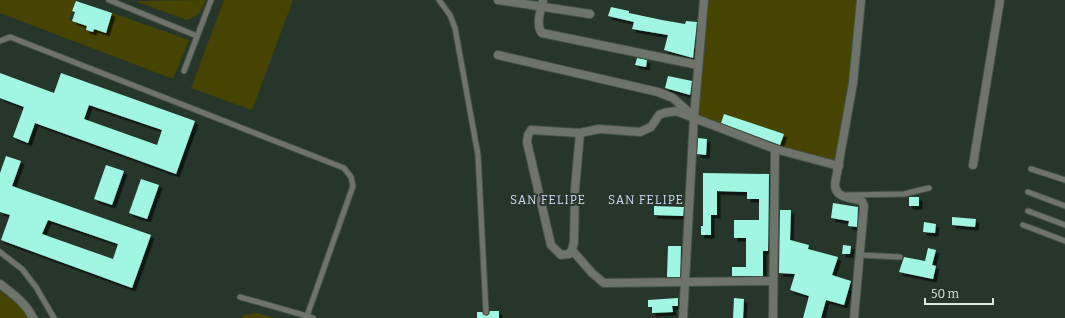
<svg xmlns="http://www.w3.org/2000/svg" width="1065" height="318" font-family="Bitter,serif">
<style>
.green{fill:#474401}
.building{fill:#a0f5e3;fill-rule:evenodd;filter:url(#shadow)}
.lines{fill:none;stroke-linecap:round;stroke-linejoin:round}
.lane-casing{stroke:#435247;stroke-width:7}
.street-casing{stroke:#435247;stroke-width:10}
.lane{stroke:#6e736b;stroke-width:5}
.street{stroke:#6e736b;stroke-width:8}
.labels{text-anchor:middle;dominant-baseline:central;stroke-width:4;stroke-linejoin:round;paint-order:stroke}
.neighbourhood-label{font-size:12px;letter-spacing:1px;fill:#d3d9f6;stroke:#26362b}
</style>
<defs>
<filter id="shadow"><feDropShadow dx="3.5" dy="3.5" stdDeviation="0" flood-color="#0009"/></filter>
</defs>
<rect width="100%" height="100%" fill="#26362b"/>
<g class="green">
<polygon points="0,0 76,0 69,20 87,26 86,30 93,32 94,29 106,33 112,13 189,40 173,79 0,13"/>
<path d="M206,0c-4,11 -8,16 -19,20l-52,-19z"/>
<polygon points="224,0 293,0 252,110 191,88"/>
<polygon points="705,0 859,0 854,58 838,161 819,159 695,117"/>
<polygon points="0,289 21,306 27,318 0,318"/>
<polygon points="257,313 274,318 242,318 243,315"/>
</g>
<g class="building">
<polygon points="76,1 112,13 106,33 94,29 93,32 86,30 87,26 72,21 75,12 72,11"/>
<polygon points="611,7 629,11 629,13 662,20 685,24 686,21 697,22 693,58 664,50 668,35 632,29 634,22 608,16"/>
<polygon points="637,58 647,60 646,67 635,65"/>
<path d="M0,73l54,20 7,-20 134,48 -19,53 -141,-51 -7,20 -15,-6 11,-30 -24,-9zM89,105l73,25 -5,15 -73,-26z"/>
<polygon points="668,76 692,81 690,95 665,88"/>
<polygon points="724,114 784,134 780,145 721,123"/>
<polygon points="698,138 707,139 706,155 697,154"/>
<path d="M6,156l15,5 -9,25 139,49 -19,53 -131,-48 9,-25 -10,-3v-39zM48,220l70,24 -5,15 -71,-25z"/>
<polygon points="106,165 124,171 112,205 94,199"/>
<polygon points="703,173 769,174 768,251 763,251 763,276 732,276 732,267 746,267 746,238 734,238 734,220 759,220 759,199 747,199 747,192 717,191 717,215 711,215 711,235 701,235 701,226 703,226"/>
<polygon points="141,179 159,185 147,219 129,213"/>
<rect x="909" y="197" width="10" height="9"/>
<polygon points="833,203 858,207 857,227 848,226 849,221 831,218"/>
<polygon points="654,206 684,207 683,216 654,215"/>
<polygon points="780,210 791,210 790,240 809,245 808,249 838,257 832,275 851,281 844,305 826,300 821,318 803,318 809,296 790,290 795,274 779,273"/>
<polygon points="952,217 976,219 975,227 952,225"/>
<polygon points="924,222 936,224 935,233 923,232"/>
<polygon points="843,245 851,246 850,254 842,254"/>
<polygon points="668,246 681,246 680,277 667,277"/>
<polygon points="928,248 936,250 932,265 936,266 933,279 899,272 904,257 925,261"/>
<polygon points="678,298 678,306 672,306 673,312 652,313 652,307 648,307 648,300"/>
<polygon points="734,298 744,299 743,318 733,318"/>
<polygon points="490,311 499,311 499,318 477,318 477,312 482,312 487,316"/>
</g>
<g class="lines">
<defs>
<g id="lane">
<polyline points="109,0 197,36"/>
<polyline points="439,0 450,15 455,28 478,155 486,312"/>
<polyline points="0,41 10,37 344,168 351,177 353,186 307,316 313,318"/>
<polyline points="184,71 211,0"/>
<polyline points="1031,169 1065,180"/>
<polyline points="1028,192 1065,206"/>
<polyline points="847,195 904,194 929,188"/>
<polyline points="1028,211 1065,225"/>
<polyline points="1023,225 1065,241"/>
<polyline points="0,252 22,269 36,287 54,318"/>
<polyline points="860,255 900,257"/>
<polyline points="240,297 307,316"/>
</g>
<g id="street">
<polyline points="498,0 590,14"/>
<path d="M543,0c-2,10 -8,25 -1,33l156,32"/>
<polyline points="498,55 658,92 673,98 692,115"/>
<polyline points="580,133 575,189 574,242 572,250 569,254 561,255 551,245 527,142 528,135 531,130 580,133 599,129 640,132 651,127 659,115 664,113 676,111 775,149 839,166"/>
<polyline points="973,165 1000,0"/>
<polyline points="572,250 592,273 604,283 773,281"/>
<path d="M0,284c13,10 26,19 33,34"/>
<polyline points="683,318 694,117 704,0"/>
<polyline points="773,318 775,149"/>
<path d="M854,318l10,-112 -2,-5c-11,-4 -27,-2 -27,-17l18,-101 8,-83"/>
</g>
</defs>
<use href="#lane" class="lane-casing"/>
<use href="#street" class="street-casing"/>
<use href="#lane" class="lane"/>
<use href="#street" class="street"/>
</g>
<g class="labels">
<g class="neighbourhood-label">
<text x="548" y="200">SAN FELIPE</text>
<text x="646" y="200">SAN FELIPE</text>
</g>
</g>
<path d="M925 298v6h68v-6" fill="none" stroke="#dae4dd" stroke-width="2"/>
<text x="931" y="298" font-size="12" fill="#dae4dd" stroke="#26362b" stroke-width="3" paint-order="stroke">50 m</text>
</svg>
